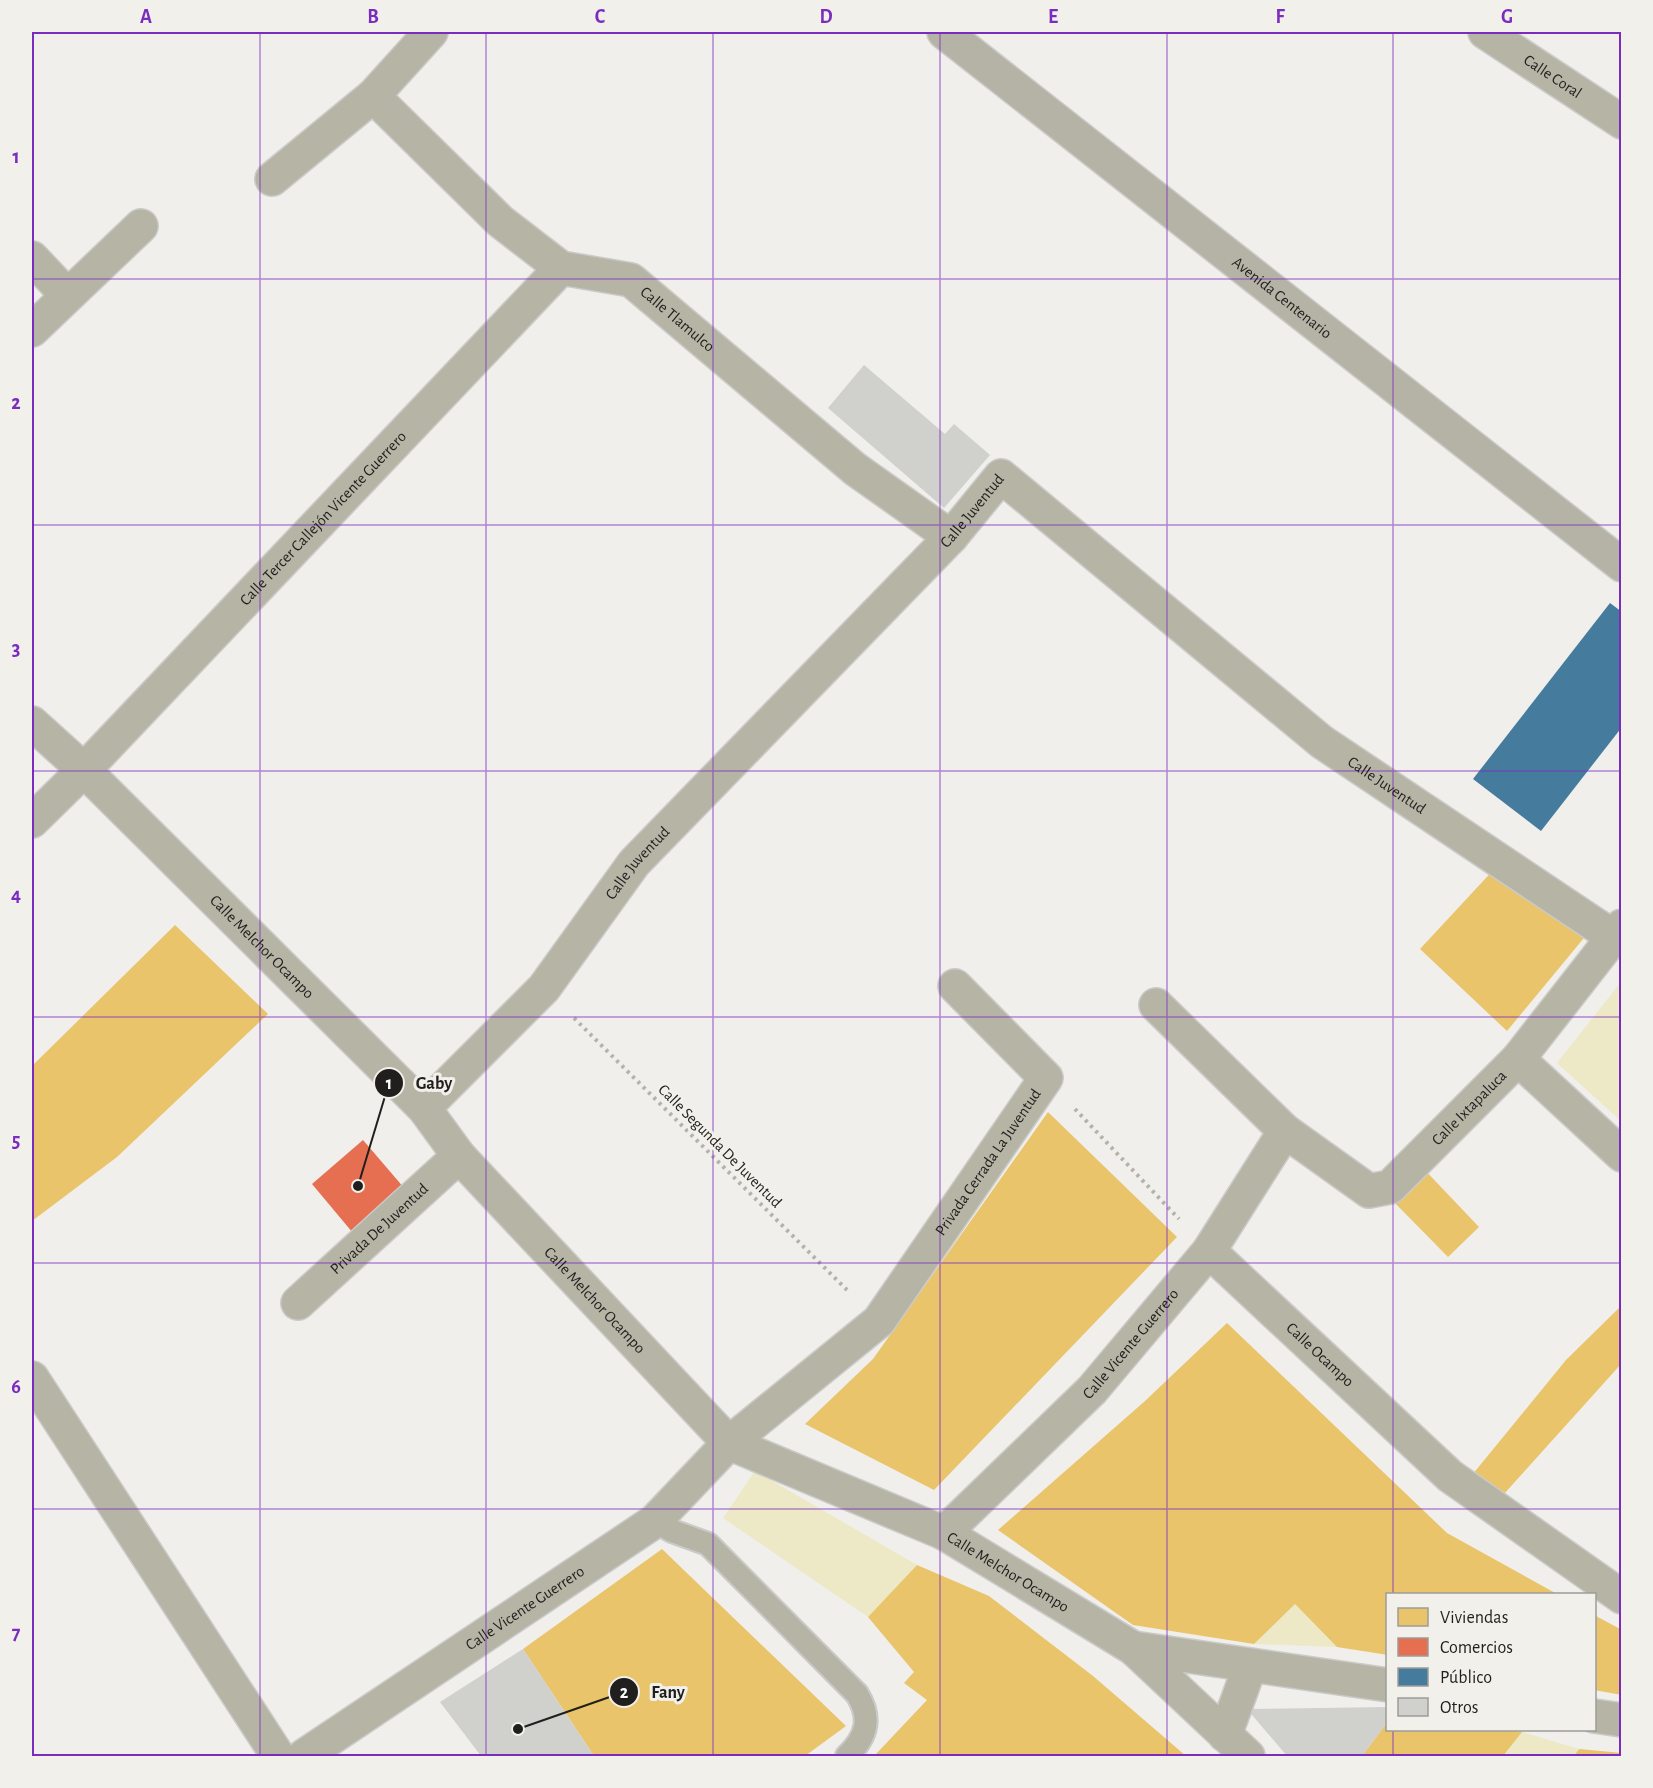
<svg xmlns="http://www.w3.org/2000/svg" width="1653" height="1788" font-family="'Alegreya Sans',sans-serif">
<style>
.green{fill:#ede8c6}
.homes{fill:#e9c46a}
.shops{fill:#e76f51}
.public{fill:#457b9d}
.building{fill:#d0d0cd}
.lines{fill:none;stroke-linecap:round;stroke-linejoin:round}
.service-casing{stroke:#cacac8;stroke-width:26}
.minor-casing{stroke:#cacac8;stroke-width:36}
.secondary-casing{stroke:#cacac8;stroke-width:36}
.path{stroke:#b4b3a9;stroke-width:4;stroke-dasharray:3 4.5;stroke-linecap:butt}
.service{stroke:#b5b4a5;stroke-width:22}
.minor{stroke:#b5b4a5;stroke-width:33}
.secondary{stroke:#b4b3a5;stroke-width:33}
.grid{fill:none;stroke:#7b2cbf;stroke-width:1.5;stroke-opacity:0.55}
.labels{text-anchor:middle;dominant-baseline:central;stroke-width:6;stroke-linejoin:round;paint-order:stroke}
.street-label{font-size:16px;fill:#201f1d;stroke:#f1f0eb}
.leader{fill:none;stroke:#201f1d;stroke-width:2}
.callout-dot{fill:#201f1d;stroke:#f1f0eb;stroke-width:2}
.mark-label{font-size:18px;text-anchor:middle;font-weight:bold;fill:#fff}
.callout-label{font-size:18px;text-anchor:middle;font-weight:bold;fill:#201f1d;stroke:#f1f0eb;stroke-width:6;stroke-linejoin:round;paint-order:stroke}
.neatline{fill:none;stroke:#7b2cbf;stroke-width:2}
.grid-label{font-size:20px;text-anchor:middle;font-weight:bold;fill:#7b2cbf}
</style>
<rect width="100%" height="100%" fill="#f0efec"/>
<g class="green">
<polygon points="1621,982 1621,1121 1557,1063"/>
<polygon points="755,1471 917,1565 868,1617 723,1518"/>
<polygon points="1295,1604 1337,1647 1254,1644"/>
<polygon points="1522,1732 1579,1749 1574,1756 1503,1756"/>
</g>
<g class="homes">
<polygon points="1498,865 1588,933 1507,1031 1420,949"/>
<polygon points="175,925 268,1014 117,1157 32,1221 32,1066"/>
<polygon points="1048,1112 1177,1237 934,1490 805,1424 873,1359"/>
<polygon points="1421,1166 1479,1227 1448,1257 1390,1198"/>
<polygon points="1622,1305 1622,1363 1504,1494 1472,1475 1566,1360"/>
<polygon points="1227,1323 1447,1533 1557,1594 1388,1594 1388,1655 1337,1647 1295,1604 1254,1644 1133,1625 998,1530 1145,1401"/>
<polygon points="662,1549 690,1576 846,1726 805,1756 594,1756 523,1649"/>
<polygon points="917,1565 989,1596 1093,1676 1186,1756 879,1756 876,1754 927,1700 904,1683 914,1672 868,1617"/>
<polygon points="1594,1615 1622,1630 1622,1695 1594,1690"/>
<polygon points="1388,1721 1388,1730 1508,1730 1522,1732 1503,1756 1362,1756"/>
<polygon points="1579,1749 1622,1753 1622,1756 1574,1756"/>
</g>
<polygon class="shops" points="363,1140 405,1189 353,1233 312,1184"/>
<polygon class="public" points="1610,603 1622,612 1622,727 1541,831 1473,779"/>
<g class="building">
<polygon points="864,365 945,434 954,424 990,455 944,508 828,408"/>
<polygon points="523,1649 594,1756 481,1756 440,1702"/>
<polygon points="1388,1707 1388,1721 1362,1756 1287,1756 1247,1709"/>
</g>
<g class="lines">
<defs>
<path id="service" d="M655,1521l17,10 36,13 149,150c15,24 10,43 -10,62"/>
<g id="minor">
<path id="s1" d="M1485,32l137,90"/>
<path id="s2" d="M373,96l127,125 61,47 70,12 224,189 96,68"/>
<polyline points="272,179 373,96 431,32"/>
<polyline points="32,258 67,295"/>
<polyline points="32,330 141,226"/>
<path id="s3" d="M32,723l52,47 340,338 35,48 270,287 215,90 189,115 115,108"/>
<path id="s4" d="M32,821l52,-51 477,-502"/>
<path id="s5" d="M1156,1005l129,126 84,60 21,-4 128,-128 104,-133"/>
<polyline points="1518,1059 1622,1155"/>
<path id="s6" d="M424,1108l120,-120 90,-125 317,-326 50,-61 321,266 290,194"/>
<path id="s7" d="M1209,1251l241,225 172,121"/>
<path id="s8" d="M298,1303l161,-147"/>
<polyline points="32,1378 278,1756"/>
<path id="s9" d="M944,1533l148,-143 117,-139 76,-120"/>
<polyline points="1133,1648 1388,1685"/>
<polyline points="1594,1716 1622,1720"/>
<polyline points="1225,1735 1250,1666"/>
<path id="s10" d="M304,1756l351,-235 74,-78 150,-122 167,-243 -91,-92"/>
</g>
<g id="secondary">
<path id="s11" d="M944,32l678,533"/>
</g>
</defs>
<use href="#service" class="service-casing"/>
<use href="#minor" class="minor-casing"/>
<use href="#secondary" class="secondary-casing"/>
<g class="path">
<polyline points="574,1018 847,1290"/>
<polyline points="1075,1109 1179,1219"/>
</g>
<use href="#service" class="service"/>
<use href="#minor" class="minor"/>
<use href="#secondary" class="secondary"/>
</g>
<path class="grid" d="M260,32v1724M486,32v1724M713,32v1724M940,32v1724M1167,32v1724M1393,32v1562M32,279h1590M32,525h1590M32,771h1590M32,1017h1590M32,1263h1590M32,1509h1590M1393,1730v26"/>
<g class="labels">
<g class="street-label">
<text stroke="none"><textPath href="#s1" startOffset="81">Calle Coral</textPath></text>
<text stroke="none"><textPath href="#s11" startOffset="430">Avenida Centenario</textPath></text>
<text stroke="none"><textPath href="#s2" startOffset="387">Calle Tlamulco</textPath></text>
<text stroke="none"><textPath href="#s6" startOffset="812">Calle Juventud</textPath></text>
<text stroke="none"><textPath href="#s4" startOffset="420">Calle Tercer Callejón Vicente Guerrero</textPath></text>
<text stroke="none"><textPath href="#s6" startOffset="1352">Calle Juventud</textPath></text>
<text stroke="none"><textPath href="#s6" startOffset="326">Calle Juventud</textPath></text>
<text stroke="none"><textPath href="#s3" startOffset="321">Calle Melchor Ocampo</textPath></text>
<text stroke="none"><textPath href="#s5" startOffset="417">Calle Ixtapaluca</textPath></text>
<text transform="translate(720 1146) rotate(45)">Calle Segunda De Juventud</text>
<text stroke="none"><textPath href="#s10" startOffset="916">Privada Cerrada La Juventud</textPath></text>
<text stroke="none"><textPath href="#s8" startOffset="110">Privada De Juventud</textPath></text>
<text stroke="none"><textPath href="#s3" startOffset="807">Calle Melchor Ocampo</textPath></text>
<text stroke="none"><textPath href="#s9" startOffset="266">Calle Vicente Guerrero</textPath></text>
<text stroke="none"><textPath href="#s7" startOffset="152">Calle Ocampo</textPath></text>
<text stroke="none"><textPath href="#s3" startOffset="1311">Calle Melchor Ocampo</textPath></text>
<text stroke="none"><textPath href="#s10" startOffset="266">Calle Vicente Guerrero</textPath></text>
</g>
</g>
<path class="leader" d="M358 1186L389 1083M518 1729L624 1692"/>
<g class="callout-dot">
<circle cx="358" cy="1186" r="6"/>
<circle cx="518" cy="1729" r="6"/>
<circle cx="389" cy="1083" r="15"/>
<circle cx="624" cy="1692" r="15"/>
</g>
<g class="mark-label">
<text x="389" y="1089">1</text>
<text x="624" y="1698">2</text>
</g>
<g class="callout-label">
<text x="434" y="1089">Gaby</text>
<text x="668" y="1698">Fany</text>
</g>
<rect width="1653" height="1788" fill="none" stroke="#f1f0eb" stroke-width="66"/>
<rect x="1386" y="1593" width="210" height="138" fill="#f1f0eb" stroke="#9d9c99" stroke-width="1.5"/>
<rect x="1398" y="1608" width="30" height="18" fill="#e9c46a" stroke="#9d9c99" stroke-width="1.5"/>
<text x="1440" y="1623" font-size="18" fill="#201f1d">Viviendas</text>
<rect x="1398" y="1638" width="30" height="18" fill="#e76f51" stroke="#9d9c99" stroke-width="1.5"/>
<text x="1440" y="1653" font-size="18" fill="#201f1d">Comercios</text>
<rect x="1398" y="1668" width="30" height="18" fill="#457b9d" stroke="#9d9c99" stroke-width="1.5"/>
<text x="1440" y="1683" font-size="18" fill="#201f1d">Público</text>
<rect x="1398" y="1698" width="30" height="18" fill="#d0d0cd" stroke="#9d9c99" stroke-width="1.5"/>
<text x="1440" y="1713" font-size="18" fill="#201f1d">Otros</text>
<rect x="33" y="33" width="1587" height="1722" class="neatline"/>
<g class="grid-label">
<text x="146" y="23">A</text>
<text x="373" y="23">B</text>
<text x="600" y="23">C</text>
<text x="826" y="23">D</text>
<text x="1053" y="23">E</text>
<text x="1280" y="23">F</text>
<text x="1507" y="23">G</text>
<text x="16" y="163">1</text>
<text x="16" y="409">2</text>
<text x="16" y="655">3</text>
<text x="16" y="901">4</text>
<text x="16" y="1147">5</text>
<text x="16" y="1393">6</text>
<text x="16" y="1639">7</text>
</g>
</svg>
